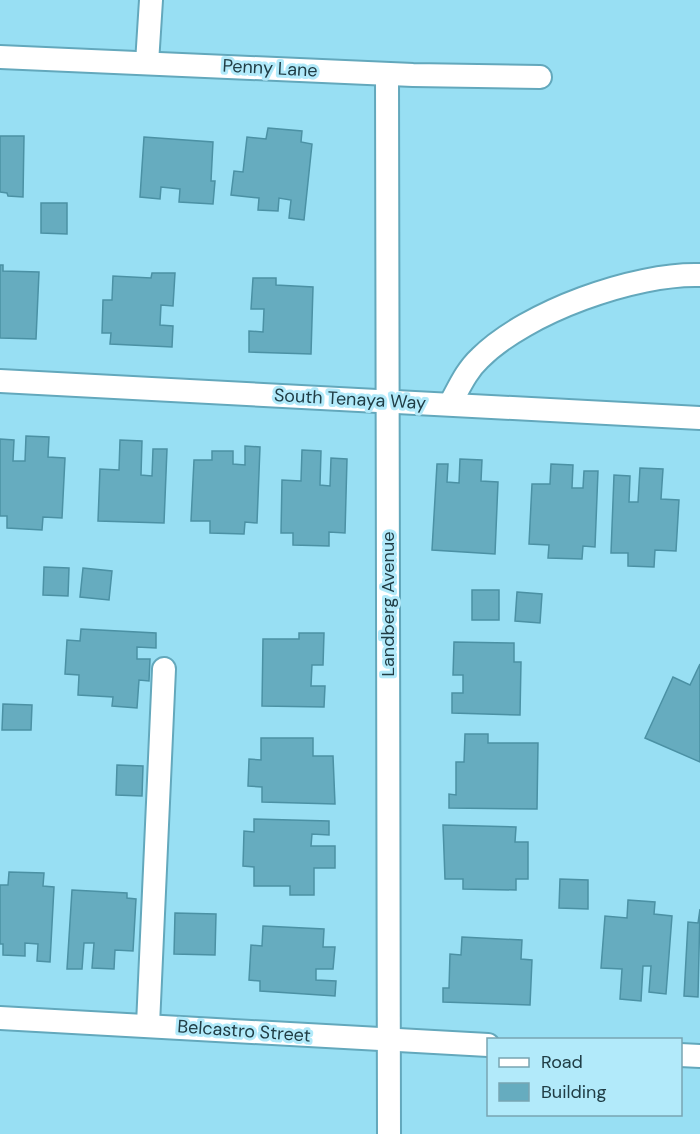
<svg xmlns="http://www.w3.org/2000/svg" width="700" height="1134" font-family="'DM Sans',sans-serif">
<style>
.building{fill:#66acbf;stroke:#4b91a4;stroke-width:1.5}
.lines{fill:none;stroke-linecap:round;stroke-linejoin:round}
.minor-casing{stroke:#63a8bc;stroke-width:26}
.minor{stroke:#fff;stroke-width:22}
.labels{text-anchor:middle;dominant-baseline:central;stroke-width:6;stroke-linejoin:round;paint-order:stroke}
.street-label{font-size:18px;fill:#203d45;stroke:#b2eafa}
</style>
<rect width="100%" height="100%" fill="#98dff3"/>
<g class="building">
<polygon points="268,128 302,131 301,142 312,144 304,220 289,218 291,200 279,198 278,211 258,210 259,198 231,195 234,171 243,172 247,137 266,139"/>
<polygon points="0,136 24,136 23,197 8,196 7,193 0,192"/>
<polygon points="144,137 213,142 211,181 215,181 213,204 179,202 180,189 161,187 160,199 140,197"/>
<polygon points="41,203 67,203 67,234 41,233"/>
<polygon points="0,265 3,265 3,271 39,272 36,339 0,338"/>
<polygon points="152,273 175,273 173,306 161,305 160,325 173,326 172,347 110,344 111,333 102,333 103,300 112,300 113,276 151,278"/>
<polygon points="253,278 276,278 276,285 313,287 311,354 249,352 249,331 263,332 264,309 251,309"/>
<polygon points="26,436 49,437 48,457 65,458 62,518 43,517 42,530 7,528 7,516 0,516 0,439 14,440 13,461 25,461"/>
<polygon points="120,440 142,441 141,475 152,476 153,449 167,449 164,523 98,521 100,469 119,470"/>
<polygon points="245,446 260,447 257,523 245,522 244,534 210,533 210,521 191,521 194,460 212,460 212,451 233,451 233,464 245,465"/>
<polygon points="302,450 321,451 320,485 330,486 331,458 347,459 345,533 329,532 329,546 293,545 293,533 281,533 282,480 301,481"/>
<polygon points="460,459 482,460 481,481 498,482 495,554 432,550 437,464 448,464 447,482 459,483"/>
<polygon points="551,464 573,465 572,488 583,488 584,471 598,471 595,547 583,546 582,559 548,558 549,545 529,544 532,484 550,484"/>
<polygon points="640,468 663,469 661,499 679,500 676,551 655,550 654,567 628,566 628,553 611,553 614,475 630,476 629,502 638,502"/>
<polygon points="44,567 69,568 68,596 43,595"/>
<polygon points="83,568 112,571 109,600 80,597"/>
<rect x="472" y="590" width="27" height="30"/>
<polygon points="517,592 542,594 540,623 515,621"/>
<polygon points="81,629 156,633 156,648 137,647 137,659 150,659 149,681 139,680 137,708 112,706 113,697 78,695 79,675 65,674 67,640 80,641"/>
<polygon points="299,633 324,633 323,665 312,665 311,686 325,686 324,707 262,706 263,639 299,639"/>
<polygon points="454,642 514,643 514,662 521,662 520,715 452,713 452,693 463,693 463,675 453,675"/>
<polygon points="700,664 700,762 645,738 673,677 690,685"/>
<polygon points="3,704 32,705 31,730 2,730"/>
<polygon points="465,734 488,734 488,743 538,743 537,809 449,808 449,794 456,795 456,762 464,762"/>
<polygon points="261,738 313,738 313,756 333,756 335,804 262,802 262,787 248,786 249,759 261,760"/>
<polygon points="117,765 143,766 142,796 116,795"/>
<polygon points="254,819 329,821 329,835 312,834 311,846 335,846 335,868 314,868 314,895 290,895 290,886 254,886 254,867 243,866 244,831 254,832"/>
<polygon points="443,825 516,827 515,842 528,842 528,879 516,879 516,890 463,889 463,879 445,879"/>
<polygon points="9,872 44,873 43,886 54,887 50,962 37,961 38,944 25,943 25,956 3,955 3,944 0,944 0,885 8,885"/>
<polygon points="560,879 588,880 588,909 559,908"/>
<polygon points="72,890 127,893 127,898 136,899 133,951 115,950 114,969 92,968 94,943 84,943 82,969 67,969"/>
<polygon points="628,900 655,902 654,914 672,916 666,994 649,992 651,966 643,966 641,1001 620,999 622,969 601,968 605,916 627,918"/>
<polygon points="700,909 698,997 684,996 688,922 698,923"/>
<polygon points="175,913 216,914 215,955 174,954"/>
<polygon points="263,926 324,929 323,947 335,947 333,969 316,969 316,980 336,981 335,996 260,991 260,981 249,980 251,945 262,946"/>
<polygon points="462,937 522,940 521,959 532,960 530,1005 443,1002 443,988 449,988 450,954 461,955"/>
</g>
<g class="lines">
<defs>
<g id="minor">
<polyline points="0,57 413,75 540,77"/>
<polyline points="147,63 151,0"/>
<polyline points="387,74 389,1134"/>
<polyline points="0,381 700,418"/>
<path d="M450,404c9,-16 16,-33 30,-46 46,-46 155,-85 220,-83"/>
<polyline points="0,1018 488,1045"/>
<polyline points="148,1025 164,669"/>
<polyline points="680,1055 700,1056"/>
</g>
</defs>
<use href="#minor" class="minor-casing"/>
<use href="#minor" class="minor"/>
</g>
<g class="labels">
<g class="street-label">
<text transform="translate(270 68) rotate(3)">Penny Lane</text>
<text transform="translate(350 399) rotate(3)">South Tenaya Way</text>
<text transform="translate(388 604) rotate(-90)">Landberg Avenue</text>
<text transform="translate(244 1031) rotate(4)">Belcastro Street</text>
</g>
</g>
<rect x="487" y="1038" width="195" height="78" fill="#b2eafa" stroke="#78a5b2" stroke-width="1.5"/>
<rect x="499" y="1058" width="30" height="9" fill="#ffffff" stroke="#78a5b2" stroke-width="1.5"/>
<text x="541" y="1068" font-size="18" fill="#203d45">Road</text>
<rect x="499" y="1083" width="30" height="18" fill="#66acbf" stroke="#78a5b2" stroke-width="1.5"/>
<text x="541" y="1098" font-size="18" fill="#203d45">Building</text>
</svg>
